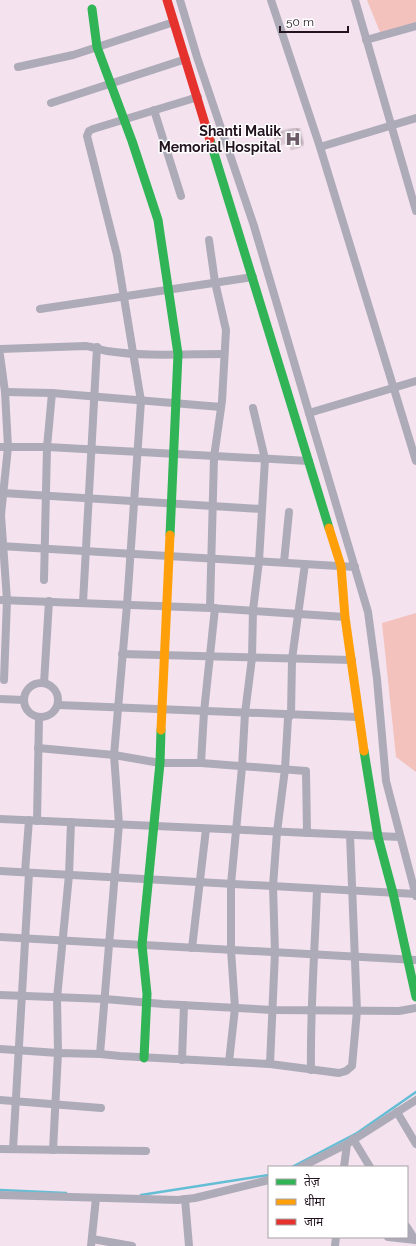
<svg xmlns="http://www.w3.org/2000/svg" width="416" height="1246" font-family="Raleway,'Noto Sans Devanagari',sans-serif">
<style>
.green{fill:#f3c2bc}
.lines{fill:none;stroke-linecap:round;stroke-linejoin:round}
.stream{stroke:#63bed5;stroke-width:2.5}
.building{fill:#dccad3;stroke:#d8c7d0;filter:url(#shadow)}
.street{stroke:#aeabb9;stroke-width:8}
.fast{stroke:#30b455;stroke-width:9}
.slow{stroke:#ff9f0a;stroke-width:9}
.jam{stroke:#e5322d;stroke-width:9}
.labels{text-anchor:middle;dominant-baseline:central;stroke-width:3;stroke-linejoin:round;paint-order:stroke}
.poi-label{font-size:14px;font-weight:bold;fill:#22131e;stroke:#fff;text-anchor:end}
</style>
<defs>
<filter id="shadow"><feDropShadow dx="2.5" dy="-2.5" stdDeviation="1" flood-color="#0004"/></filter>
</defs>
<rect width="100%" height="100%" fill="#f4e2ee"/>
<g class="green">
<polygon points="367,0 416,0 416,27 382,37"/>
<polygon points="416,613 416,772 396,757 382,623"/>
</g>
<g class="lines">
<g class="stream">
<polyline points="292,1167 357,1133 416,1092"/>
<polyline points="0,1190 66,1193"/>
<polyline points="141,1195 269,1175"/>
</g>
</g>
<polygon class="building" points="296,130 301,147 291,150 289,142 277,146 274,136"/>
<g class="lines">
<g class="street">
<polyline points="180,0 197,57 254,226 309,413"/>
<polyline points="271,0 320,147 416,461"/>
<polyline points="355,0 416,211"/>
<polyline points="366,40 416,26"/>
<polyline points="18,67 73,55 174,22"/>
<polyline points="51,103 186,59"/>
<polyline points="154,110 181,196"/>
<polyline points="320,147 416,118"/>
<polyline points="209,240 215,282 226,330 222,401 214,457 210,608"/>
<polyline points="40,309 253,277"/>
<path d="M0,349l86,-3c8,1 14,4 21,5 38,6 78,3 117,3"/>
<polyline points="0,355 5,392 8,447 1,515 7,600 4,680"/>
<polyline points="416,381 309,413 368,612 377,679 386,781 416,896"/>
<polyline points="5,392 52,393 221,407"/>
<polyline points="0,447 47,447 309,461"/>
<polyline points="3,493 261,509"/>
<polyline points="0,546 355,567"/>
<polyline points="284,562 289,512"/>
<polyline points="44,580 47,447 52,393"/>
<polyline points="0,600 210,608 345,617"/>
<polyline points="83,603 97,347"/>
<polyline points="122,654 352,660"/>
<circle cx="41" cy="700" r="17"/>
<polyline points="44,683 49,601"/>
<polyline points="0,699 24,700"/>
<polyline points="58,705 358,717"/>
<polyline points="38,748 114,755 160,763 201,763 306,771 307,833"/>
<polyline points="201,763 204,712 215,608"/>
<polyline points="0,819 400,837"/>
<polyline points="37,821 39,718"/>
<polyline points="0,871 416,894"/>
<polyline points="25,872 29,820"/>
<polyline points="0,937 416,960"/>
<polyline points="192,948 206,829"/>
<polyline points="0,995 105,999 163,1004 273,1010 399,1011 416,1008"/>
<polyline points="0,1049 58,1053 57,998 69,875 71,822"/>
<polyline points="100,1054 119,824 114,755 127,605 141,401 117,255 87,136 89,131 93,129 198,97"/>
<polyline points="182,1060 184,1005"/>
<polyline points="229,1062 235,1008 231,950 231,884 242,767 245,713 252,658 253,610 259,561 265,459 253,408"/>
<polyline points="270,1064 339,1073 346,1071 352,1066 357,1011 350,835"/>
<path d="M311,1070c-1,-61 4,-121 6,-181"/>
<polyline points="0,1100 101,1108"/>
<polyline points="397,1112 416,1144"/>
<polyline points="353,1139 370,1167"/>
<polyline points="0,1149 146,1151"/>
<polyline points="13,1149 29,873"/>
<polyline points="53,1150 58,1053 100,1054 120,1056 270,1064 275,952 273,886 277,832 285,769 288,718 291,715 292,659 305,564"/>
<polyline points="301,1167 347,1144 416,1100"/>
<polyline points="344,1167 347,1144"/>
<polyline points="0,1195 178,1200 195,1198 269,1180"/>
<polyline points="185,1199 189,1246"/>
<polyline points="407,1227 415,1240"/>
<polyline points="388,1237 416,1240"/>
<polyline points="92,1239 132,1246"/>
<polyline points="91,1246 96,1198"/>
<polyline points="335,1246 336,1237"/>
</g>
<g class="fast">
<polyline points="92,9 97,47 132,141 158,220 178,354 170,535"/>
<polyline points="210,140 329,528"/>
<polyline points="364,751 378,837 393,893 416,997"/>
<polyline points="144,1058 147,994 142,945 160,763 161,730"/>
</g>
<g class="slow">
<polyline points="329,528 341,566 345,617 364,751"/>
<polyline points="161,730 170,535"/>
</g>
<polyline class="jam" points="167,0 210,140"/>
</g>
<defs>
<symbol id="hospital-bare" viewBox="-9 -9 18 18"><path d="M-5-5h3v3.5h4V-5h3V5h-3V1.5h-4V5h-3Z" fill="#6c5b67" stroke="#fff" stroke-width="2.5" paint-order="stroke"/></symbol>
</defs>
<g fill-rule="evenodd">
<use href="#hospital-bare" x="282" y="128" width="22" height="22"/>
</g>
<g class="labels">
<g class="poi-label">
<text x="281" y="131">Shanti Malik<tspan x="281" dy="16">Memorial Hospital</tspan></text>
</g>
</g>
<rect x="268" y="1166" width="140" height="72" fill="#ffffff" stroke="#a7a1a5"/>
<rect x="276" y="1179" width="20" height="6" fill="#30b455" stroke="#a7a1a5"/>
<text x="304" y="1186" font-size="12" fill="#22131e">तेज़</text>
<rect x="276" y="1199" width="20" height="6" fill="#ff9f0a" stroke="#a7a1a5"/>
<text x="304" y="1206" font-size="12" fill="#22131e">धीमा</text>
<rect x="276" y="1219" width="20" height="6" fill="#e5322d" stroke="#a7a1a5"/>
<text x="304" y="1226" font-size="12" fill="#22131e">जाम</text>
<path d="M280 26v6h68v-6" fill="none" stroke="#22131e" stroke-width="2"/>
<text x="286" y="26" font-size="12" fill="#22131e" stroke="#ffffff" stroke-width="3" paint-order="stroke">50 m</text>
</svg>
